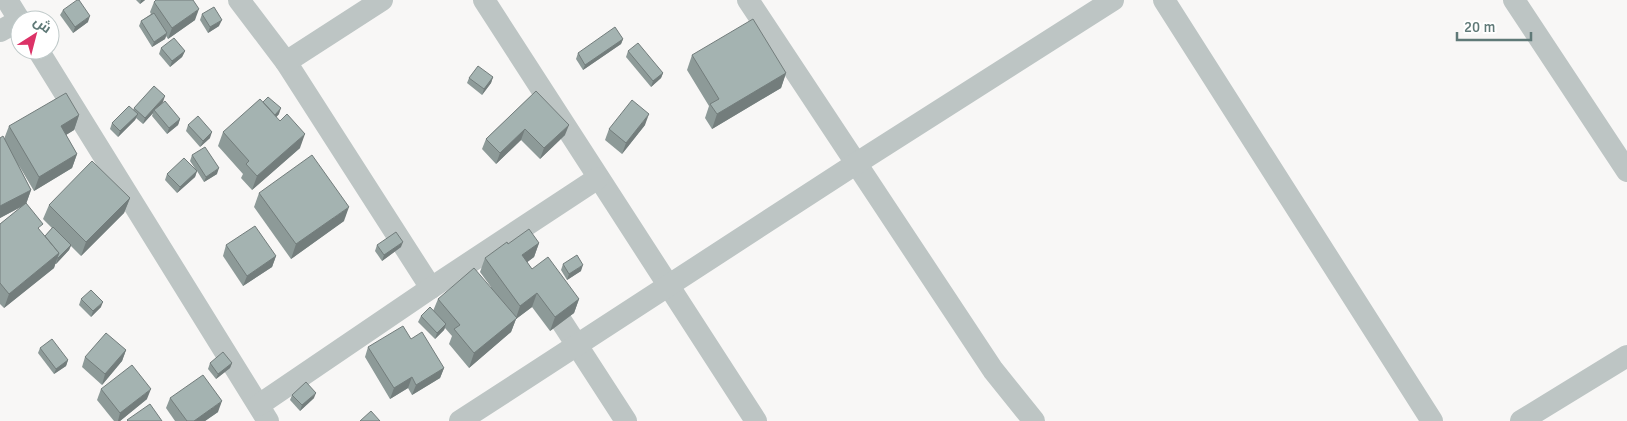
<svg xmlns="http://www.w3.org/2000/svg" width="1627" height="421" font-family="Signika,Cairo,sans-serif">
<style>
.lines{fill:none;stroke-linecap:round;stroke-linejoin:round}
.street{stroke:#bdc5c4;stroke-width:22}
.wall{fill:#8d9a98}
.shaded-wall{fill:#737d7c}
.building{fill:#a4b3b1;stroke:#737d7c}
</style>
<rect width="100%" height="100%" fill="#f8f7f6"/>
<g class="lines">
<g class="street">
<polyline points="7,0 20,21"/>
<polyline points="239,0 286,62 431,288"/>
<polyline points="484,0 756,421"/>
<polyline points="748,0 993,370 1034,421"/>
<polyline points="1164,0 1432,421"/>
<polyline points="1514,0 1627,171"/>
<polyline points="0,31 20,20"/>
<polyline points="38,50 268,421"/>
<polyline points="286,62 382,0"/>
<polyline points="545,296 626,421"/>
<polyline points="259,405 431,288 598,178"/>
<polyline points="460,421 857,163 1113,0"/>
<polyline points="1521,421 1627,356"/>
</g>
</g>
<g class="wall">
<polygon points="136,0 145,0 140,4"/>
<polygon points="154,2 195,20 168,39 166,36 165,39 152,47 139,26 141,21 151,14 150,12"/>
<polygon points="63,10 88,22 73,33 60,15"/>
<polygon points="202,14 219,26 208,33 200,20"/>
<polygon points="623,39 621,44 583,70 576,59 578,53"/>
<polygon points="161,48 185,51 182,57 170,67 159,54"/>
<polygon points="628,51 663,73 661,78 651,87 626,57"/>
<polygon points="692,55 786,73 781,88 712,129 705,118 709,106 687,70"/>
<polygon points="493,77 491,83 482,95 467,83 469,78"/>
<polygon points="536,91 565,135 540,159 521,140 496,164 482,149 486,139"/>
<polygon points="163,102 161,105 180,119 178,125 167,134 152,116 153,113 143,124 136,118 135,120 118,137 110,129 112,123 133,110 134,108"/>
<polygon points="263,102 279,114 276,117 300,148 252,190 241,178 243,174 218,146 223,132"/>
<polygon points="79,115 74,130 66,135 77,154 72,168 34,191 18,164 31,190 26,204 40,231 45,236 52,228 43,219 49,205 130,198 124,213 81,256 71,246 69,250 56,264 55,264 54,268 4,308 0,304 0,224 23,206 0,218 0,138 4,139 9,126"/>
<polygon points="188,125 210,138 200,147 186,131"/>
<polygon points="645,125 622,154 605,140 609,129"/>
<polygon points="192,155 217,174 204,182 197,171 195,177 177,193 165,180 167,174 196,170 190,161"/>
<polygon points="259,193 344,221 291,259 254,207"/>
<polygon points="539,243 534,257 527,262 532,269 579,299 574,313 550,331 532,307 516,319 511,332 469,368 449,344 452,336 445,328 444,330 435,339 418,322 421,316 433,311 438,299 491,287 480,272 485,258 508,244"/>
<polygon points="226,245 276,256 272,267 243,286 223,256"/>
<polygon points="377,245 401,247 382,261 375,251"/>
<polygon points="563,264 581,271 567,280 561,270"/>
<polygon points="81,299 101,307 91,317 79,305"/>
<polygon points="368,347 444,368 440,378 412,395 408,388 390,399 365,357"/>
<polygon points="40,348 68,360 66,366 54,374 38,353"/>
<polygon points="126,350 122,361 102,385 82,367 85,357"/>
<polygon points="210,363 232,363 230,368 216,379 208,369"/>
<polygon points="101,389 147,399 120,421 114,421 97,400"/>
<polygon points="292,395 314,398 300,411 290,400"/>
<polygon points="170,398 218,412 205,421 175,421 166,408"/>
</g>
<g class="shaded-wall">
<polygon points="141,0 145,0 140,4"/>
<polygon points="199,9 195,20 168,39 172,28"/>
<polygon points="90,16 88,22 73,33 75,27"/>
<polygon points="222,20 219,26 208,33 210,27"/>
<polygon points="167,33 165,39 152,47 154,42"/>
<polygon points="623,39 621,44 583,70 585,65"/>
<polygon points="185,51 182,57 170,67 172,61"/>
<polygon points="663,73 661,78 651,87 653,81"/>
<polygon points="786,73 781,88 712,129 717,114"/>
<polygon points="493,77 491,83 482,95 484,89"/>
<polygon points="165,96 163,102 155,111 154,110 153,113 143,124 145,118"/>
<polygon points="281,108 279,114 271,123 273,117"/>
<polygon points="138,114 135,120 118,137 120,131"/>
<polygon points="649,114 645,125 622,154 626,143"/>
<polygon points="79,115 74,130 56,141 61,126"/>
<polygon points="180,119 178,125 167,134 169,128"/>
<polygon points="569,125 565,135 540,159 544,148"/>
<polygon points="525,129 521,140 496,164 500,153"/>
<polygon points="212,132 210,138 200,147 203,141"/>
<polygon points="305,134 300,148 252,190 257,176"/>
<polygon points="77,154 72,168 34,191 39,177"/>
<polygon points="219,168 217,174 204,182 206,177"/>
<polygon points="197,171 195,177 177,193 180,187"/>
<polygon points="31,190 26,204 0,218 0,206"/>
<polygon points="130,198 124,213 81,256 86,242"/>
<polygon points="349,207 344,221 291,259 296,244"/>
<polygon points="403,242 401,247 382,261 384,255"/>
<polygon points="539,243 534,257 517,270 522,255"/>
<polygon points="71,245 69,250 56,264 58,258"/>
<polygon points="59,253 54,268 4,308 9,294"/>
<polygon points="276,256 272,267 243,286 247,276"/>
<polygon points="583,265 581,271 567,280 569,274"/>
<polygon points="537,293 532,307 516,319 511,332 469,368 474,353 516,318 520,306"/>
<polygon points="579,299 574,313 550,331 555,317"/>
<polygon points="103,302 101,307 91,317 93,311"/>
<polygon points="446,324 444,330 435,339 437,333"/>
<polygon points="126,350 122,361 102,385 105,374"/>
<polygon points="68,360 66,366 54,374 56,369"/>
<polygon points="232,363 230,368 216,379 218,374"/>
<polygon points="444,368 440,378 412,395 416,385"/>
<polygon points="412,377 408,388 390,399 394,388"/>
<polygon points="151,389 147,399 120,421 118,421 120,413"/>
<polygon points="316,393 314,398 300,411 302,405"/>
<polygon points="222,401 218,412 205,421 194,421"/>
</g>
<g class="building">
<polygon points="77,0 79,0 90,16 75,27 63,10"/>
<polygon points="156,0 193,0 199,9 172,28 154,2"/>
<polygon points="214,7 222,20 210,27 202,14"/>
<polygon points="154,13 167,33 154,42 141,21"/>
<polygon points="753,19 786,73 717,114 710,104 719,99 692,55"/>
<polygon points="615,27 623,39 585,65 578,53"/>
<polygon points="174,38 185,51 172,61 161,48"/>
<polygon points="638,43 663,73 653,81 628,51"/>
<polygon points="478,66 493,77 484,89 469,78"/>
<polygon points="154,86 165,96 145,118 134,108"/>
<polygon points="536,91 569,125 544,148 525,129 500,153 486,139"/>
<polygon points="66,93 79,115 61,126 77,154 39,177 9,126"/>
<polygon points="268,97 281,108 275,115 263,102"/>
<polygon points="260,99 280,121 287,114 305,134 257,176 246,164 249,161 223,132"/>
<polygon points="632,100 649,114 626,143 609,129"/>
<polygon points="165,101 180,119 169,128 154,110"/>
<polygon points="129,106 138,114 120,131 112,123"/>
<polygon points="198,116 212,132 203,141 188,125"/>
<polygon points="3,136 31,190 0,206 0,138"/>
<polygon points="205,147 219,168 206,177 192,155"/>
<polygon points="312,155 349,207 296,244 259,193"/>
<polygon points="184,158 197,171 180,187 167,174"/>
<polygon points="92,161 130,198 86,242 49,205"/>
<polygon points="26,203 43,224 38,228 59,253 9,294 0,283 0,224"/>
<polygon points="255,226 276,256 247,276 226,245"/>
<polygon points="53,227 71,245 58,258 57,258 59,253 45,236"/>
<polygon points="529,229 539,243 522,255 532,269 548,257 579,299 555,317 537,293 520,306 485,258 507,242 508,244"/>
<polygon points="396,232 403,242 384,255 377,245"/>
<polygon points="577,255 583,265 569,274 563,264"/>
<polygon points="474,268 517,318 474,353 454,329 460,325 438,299"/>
<polygon points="91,290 103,302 93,311 81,299"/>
<polygon points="430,307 446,324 437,333 421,316"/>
<polygon points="403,326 411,339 422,332 444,368 416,385 412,377 394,388 368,347"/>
<polygon points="106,333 126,350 105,374 85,357"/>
<polygon points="52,339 68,360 56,369 40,348"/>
<polygon points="223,352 232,363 218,374 210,363"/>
<polygon points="132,365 151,389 120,413 101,389"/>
<polygon points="203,375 222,401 194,421 187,421 170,398"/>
<polygon points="306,382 316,393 302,405 292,395"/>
<polygon points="150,404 162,421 128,421 127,420"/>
<polygon points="371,411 380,421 360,421"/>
</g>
<g transform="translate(35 35) rotate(36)"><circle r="24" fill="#ffffff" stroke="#bfc9c9"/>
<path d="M0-4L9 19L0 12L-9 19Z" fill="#dc3267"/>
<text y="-8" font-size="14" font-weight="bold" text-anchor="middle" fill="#5f7977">ش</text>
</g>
<path d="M1457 32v8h74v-8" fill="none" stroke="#5f7977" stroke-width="2.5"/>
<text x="1464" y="32" font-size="15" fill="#5f7977" stroke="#ffffff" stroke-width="4" paint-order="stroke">20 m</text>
</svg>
